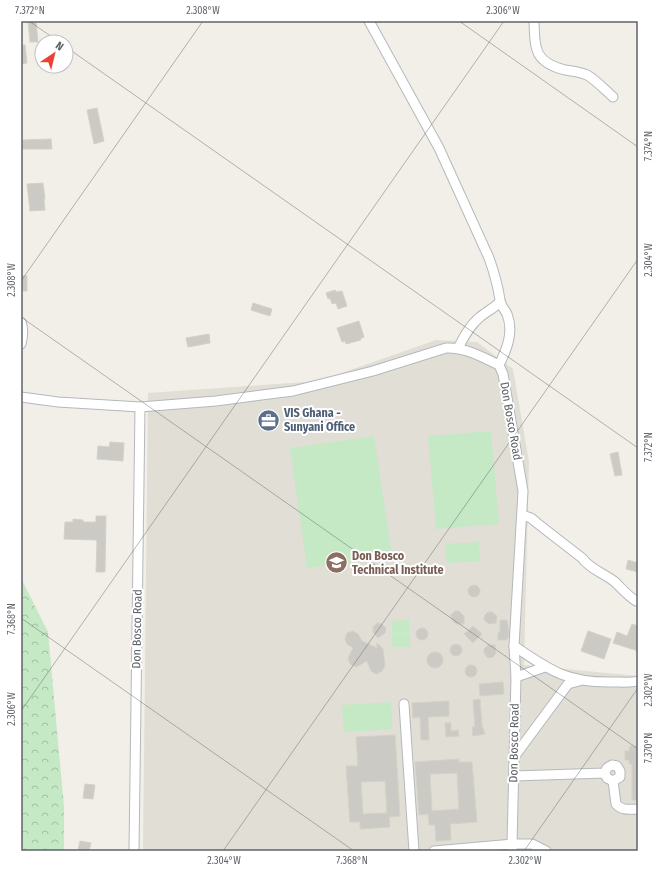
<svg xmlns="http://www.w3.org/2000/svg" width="659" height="872" font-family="'Fira Sans Condensed',sans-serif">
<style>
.education{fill:#e1ded6}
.forest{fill:url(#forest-crowns)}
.pitch{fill:#c5e8c5}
.building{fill:#cccac5;stroke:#d6d1c6;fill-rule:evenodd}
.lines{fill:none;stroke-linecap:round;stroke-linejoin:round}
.minor-casing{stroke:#b5b8bc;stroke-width:11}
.minor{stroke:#fff;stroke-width:9}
.ticks{fill:none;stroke:#5f6368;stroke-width:1;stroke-opacity:0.45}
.labels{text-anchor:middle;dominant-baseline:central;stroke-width:4;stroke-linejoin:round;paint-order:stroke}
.service-label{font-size:12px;font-weight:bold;fill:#4e5e75;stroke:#fff;text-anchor:start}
.street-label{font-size:12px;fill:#5f6368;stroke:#fff}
.education-label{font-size:12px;font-weight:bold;fill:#785e54;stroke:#fff;text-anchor:start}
.neatline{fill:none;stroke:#5f6368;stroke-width:1.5}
.ticks-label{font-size:10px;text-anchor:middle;fill:#5f6368}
</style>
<defs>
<pattern id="forest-crowns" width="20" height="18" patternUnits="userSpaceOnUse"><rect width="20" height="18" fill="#c5e8c5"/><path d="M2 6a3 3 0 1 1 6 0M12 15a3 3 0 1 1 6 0" fill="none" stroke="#a3c0a4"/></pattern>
</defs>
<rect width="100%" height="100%" fill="#f1efe8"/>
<polygon class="education" points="436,340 477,342 513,369 529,462 524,665 638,676 638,851 143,851 148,393 319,381"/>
<polygon class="forest" points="21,578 48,632 64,807 64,851 21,851"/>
<g class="pitch">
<polygon points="491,431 499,524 436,529 428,436"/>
<polygon points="374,436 392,556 307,568 290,448"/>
<polygon points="479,542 480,561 447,563 445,544"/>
<polygon points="409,620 409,633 392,633 392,621"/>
<polygon points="392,634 409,634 410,647 392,647"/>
<polygon points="391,702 392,729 344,732 342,705"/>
</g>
<g class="building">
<polygon points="28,21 36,21 38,42 30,42"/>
<polygon points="21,45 25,45 27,63 21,64"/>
<polygon points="97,108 104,141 94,144 87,110"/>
<polygon points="51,139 52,149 22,149 22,140"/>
<polygon points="43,183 45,199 44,199 45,210 30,211 27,184"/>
<rect x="21" y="276" width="6" height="15"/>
<polygon points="335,290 336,292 342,291 347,306 338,309 336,303 332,304 330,298 328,299 326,293"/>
<polygon points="253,303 272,309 270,316 251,310"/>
<polygon points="359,321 364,337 360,339 361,340 346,344 345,341 342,342 337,328"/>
<polygon points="209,334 210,343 188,347 186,338"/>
<polygon points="110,442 124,443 123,461 97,459 98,446 109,447"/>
<polygon points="618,452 622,475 615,476 610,454"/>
<polygon points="96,516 106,516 105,572 96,572 97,541 96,541 96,540 64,539 65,522 73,522 73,519 83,520 83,522 96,522"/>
<polygon points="628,560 638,563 638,572 626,569"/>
<circle cx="474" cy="591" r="6"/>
<polygon points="455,611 459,611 464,616 464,624 456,624 452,620 451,615"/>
<polygon points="488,612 492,612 497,616 496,623 489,624 484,620 485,615"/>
<polygon points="500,620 507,620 509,634 508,638 506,640 498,640 498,633 500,631"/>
<polygon points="377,623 382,624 386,628 385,633 378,638 373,632 373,627"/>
<polygon points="632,624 638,626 638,651 613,643 617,632 627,636"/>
<polygon points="473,626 482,634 473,643 464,634"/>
<circle cx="422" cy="634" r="6"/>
<polygon points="353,631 358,634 362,641 377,648 377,643 383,649 385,666 382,671 376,674 371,671 367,661 356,667 350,664 348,658 353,648 347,644 345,639 347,633"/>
<polygon points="588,631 611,639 604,659 581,651"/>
<circle cx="456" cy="650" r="6"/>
<polygon points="488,645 495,645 496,653 493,657 488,658 484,653 484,649"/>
<circle cx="435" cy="660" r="8"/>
<circle cx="471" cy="671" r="6"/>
<polygon points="503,682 504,694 480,696 479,684"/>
<polygon points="480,699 482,726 485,734 473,736 472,727 475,727 473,700"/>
<polygon points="449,701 449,716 428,717 429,740 421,740 420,717 413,718 412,703"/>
<polygon points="445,723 451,723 451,731 458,730 459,736 446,737"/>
<path d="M395,735l5,81 -11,1 1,10 -30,2v-7h-10l-4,-56h12l-2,-29zM385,781l2,32 -24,1 -2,-32z"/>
<polygon points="630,746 638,746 638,800 632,800 632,764 629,764 629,760 625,760 625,751 629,751"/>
<path d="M459,759v3h13l5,60 -27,2 1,16 -15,1 -1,-16h-6l-1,-11 -9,1 -4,-53zM457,773l2,36 -27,2 -2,-37z"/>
<polygon points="85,784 95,785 93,799 83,798"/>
<polygon points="80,841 91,843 89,851 78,850"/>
</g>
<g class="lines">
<defs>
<g id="minor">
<path d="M369,21l70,127 50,110c5,14 9,28 11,42 1,6 5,10 7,14 7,18 0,35 -8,51"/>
<path d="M534,21c1,28 0,41 31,49 8,1 15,2 22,5 9,5 18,15 26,22"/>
<path d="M21,322c3,7 2,14 0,22"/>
<path d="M458,348c6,-11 12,-23 22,-31 6,-5 14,-9 20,-15"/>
<path d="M21,397l37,5 82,5 76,-6 77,-10 80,-20 73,-23c19,-1 36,9 53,17l4,9 20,117 -9,155 2,31 -4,167 -78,7"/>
<path d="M522,515l9,3 6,5 45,35c9,12 22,15 33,24 7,7 13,14 21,19"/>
<path d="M514,646c37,25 53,37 99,36 8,0 17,1 25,-1"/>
<polyline points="516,677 545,667"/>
<polyline points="404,704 414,851"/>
<polyline points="514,757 568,684 579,681"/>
<polyline points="514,776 605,773 607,778 613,781 620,777 620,771 617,766 612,765 607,768 605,773"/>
<path d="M613,781l3,23c6,7 14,5 22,5"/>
<polyline points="134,851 140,407"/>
<polyline points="512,851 512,844 532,844 546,851"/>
</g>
</defs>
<use href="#minor" class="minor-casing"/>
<use href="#minor" class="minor"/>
</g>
<path class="ticks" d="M29,21l30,21M459,21l179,126M66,47l572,401M21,281l182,-260M21,317l617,432M21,618l333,233M21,711l483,-690M223,851l415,-592M524,851l114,-163"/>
<defs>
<symbol id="office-disc" viewBox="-11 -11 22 22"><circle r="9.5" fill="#5c6f8a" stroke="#fff"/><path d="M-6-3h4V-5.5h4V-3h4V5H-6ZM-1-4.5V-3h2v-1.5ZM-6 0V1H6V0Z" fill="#fff"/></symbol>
<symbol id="school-disc" viewBox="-11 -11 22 22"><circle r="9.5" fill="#8d6e63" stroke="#fff"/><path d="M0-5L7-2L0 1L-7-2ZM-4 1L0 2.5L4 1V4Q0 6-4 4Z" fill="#fff"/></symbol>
</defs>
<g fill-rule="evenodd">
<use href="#office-disc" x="256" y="408" width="25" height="25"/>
<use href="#school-disc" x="324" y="550" width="25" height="25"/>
</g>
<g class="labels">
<g class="service-label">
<text x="284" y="413">VIS Ghana -<tspan x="284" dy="14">Sunyani Office</tspan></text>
</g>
<g class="street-label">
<text transform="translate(511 421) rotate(80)">Don Bosco Road</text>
<text transform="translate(137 629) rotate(-89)">Don Bosco Road</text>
<text transform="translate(514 743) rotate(-89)">Don Bosco Road</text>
</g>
<g class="education-label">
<text x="352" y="556">Don Bosco<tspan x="352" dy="14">Technical Institute</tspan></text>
</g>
</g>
<rect width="659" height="872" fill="none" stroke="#ffffff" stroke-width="44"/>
<g transform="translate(54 54) rotate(35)"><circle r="19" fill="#ffffff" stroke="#bfc1c3"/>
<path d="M0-3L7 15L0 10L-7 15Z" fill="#ea4335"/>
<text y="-6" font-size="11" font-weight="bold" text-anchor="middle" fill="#5f6368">N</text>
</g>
<rect x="22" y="22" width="615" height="828" class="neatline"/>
<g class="ticks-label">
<text x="30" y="14">7.372°N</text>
<text x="203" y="14">2.308°W</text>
<text x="503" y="14">2.306°W</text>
<text transform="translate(648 146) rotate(-90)" y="4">7.374°N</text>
<text transform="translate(648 260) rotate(-90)" y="4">2.304°W</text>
<text transform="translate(11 280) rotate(-90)" y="4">2.308°W</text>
<text transform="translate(648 447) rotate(-90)" y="4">7.372°N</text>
<text transform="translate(11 619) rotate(-90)" y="4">7.368°N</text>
<text transform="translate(648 690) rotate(-90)" y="4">2.302°W</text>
<text transform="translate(11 709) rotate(-90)" y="4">2.306°W</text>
<text transform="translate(648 748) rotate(-90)" y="4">7.370°N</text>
<text x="224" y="864">2.304°W</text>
<text x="352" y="864">7.368°N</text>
<text x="525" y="864">2.302°W</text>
</g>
</svg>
